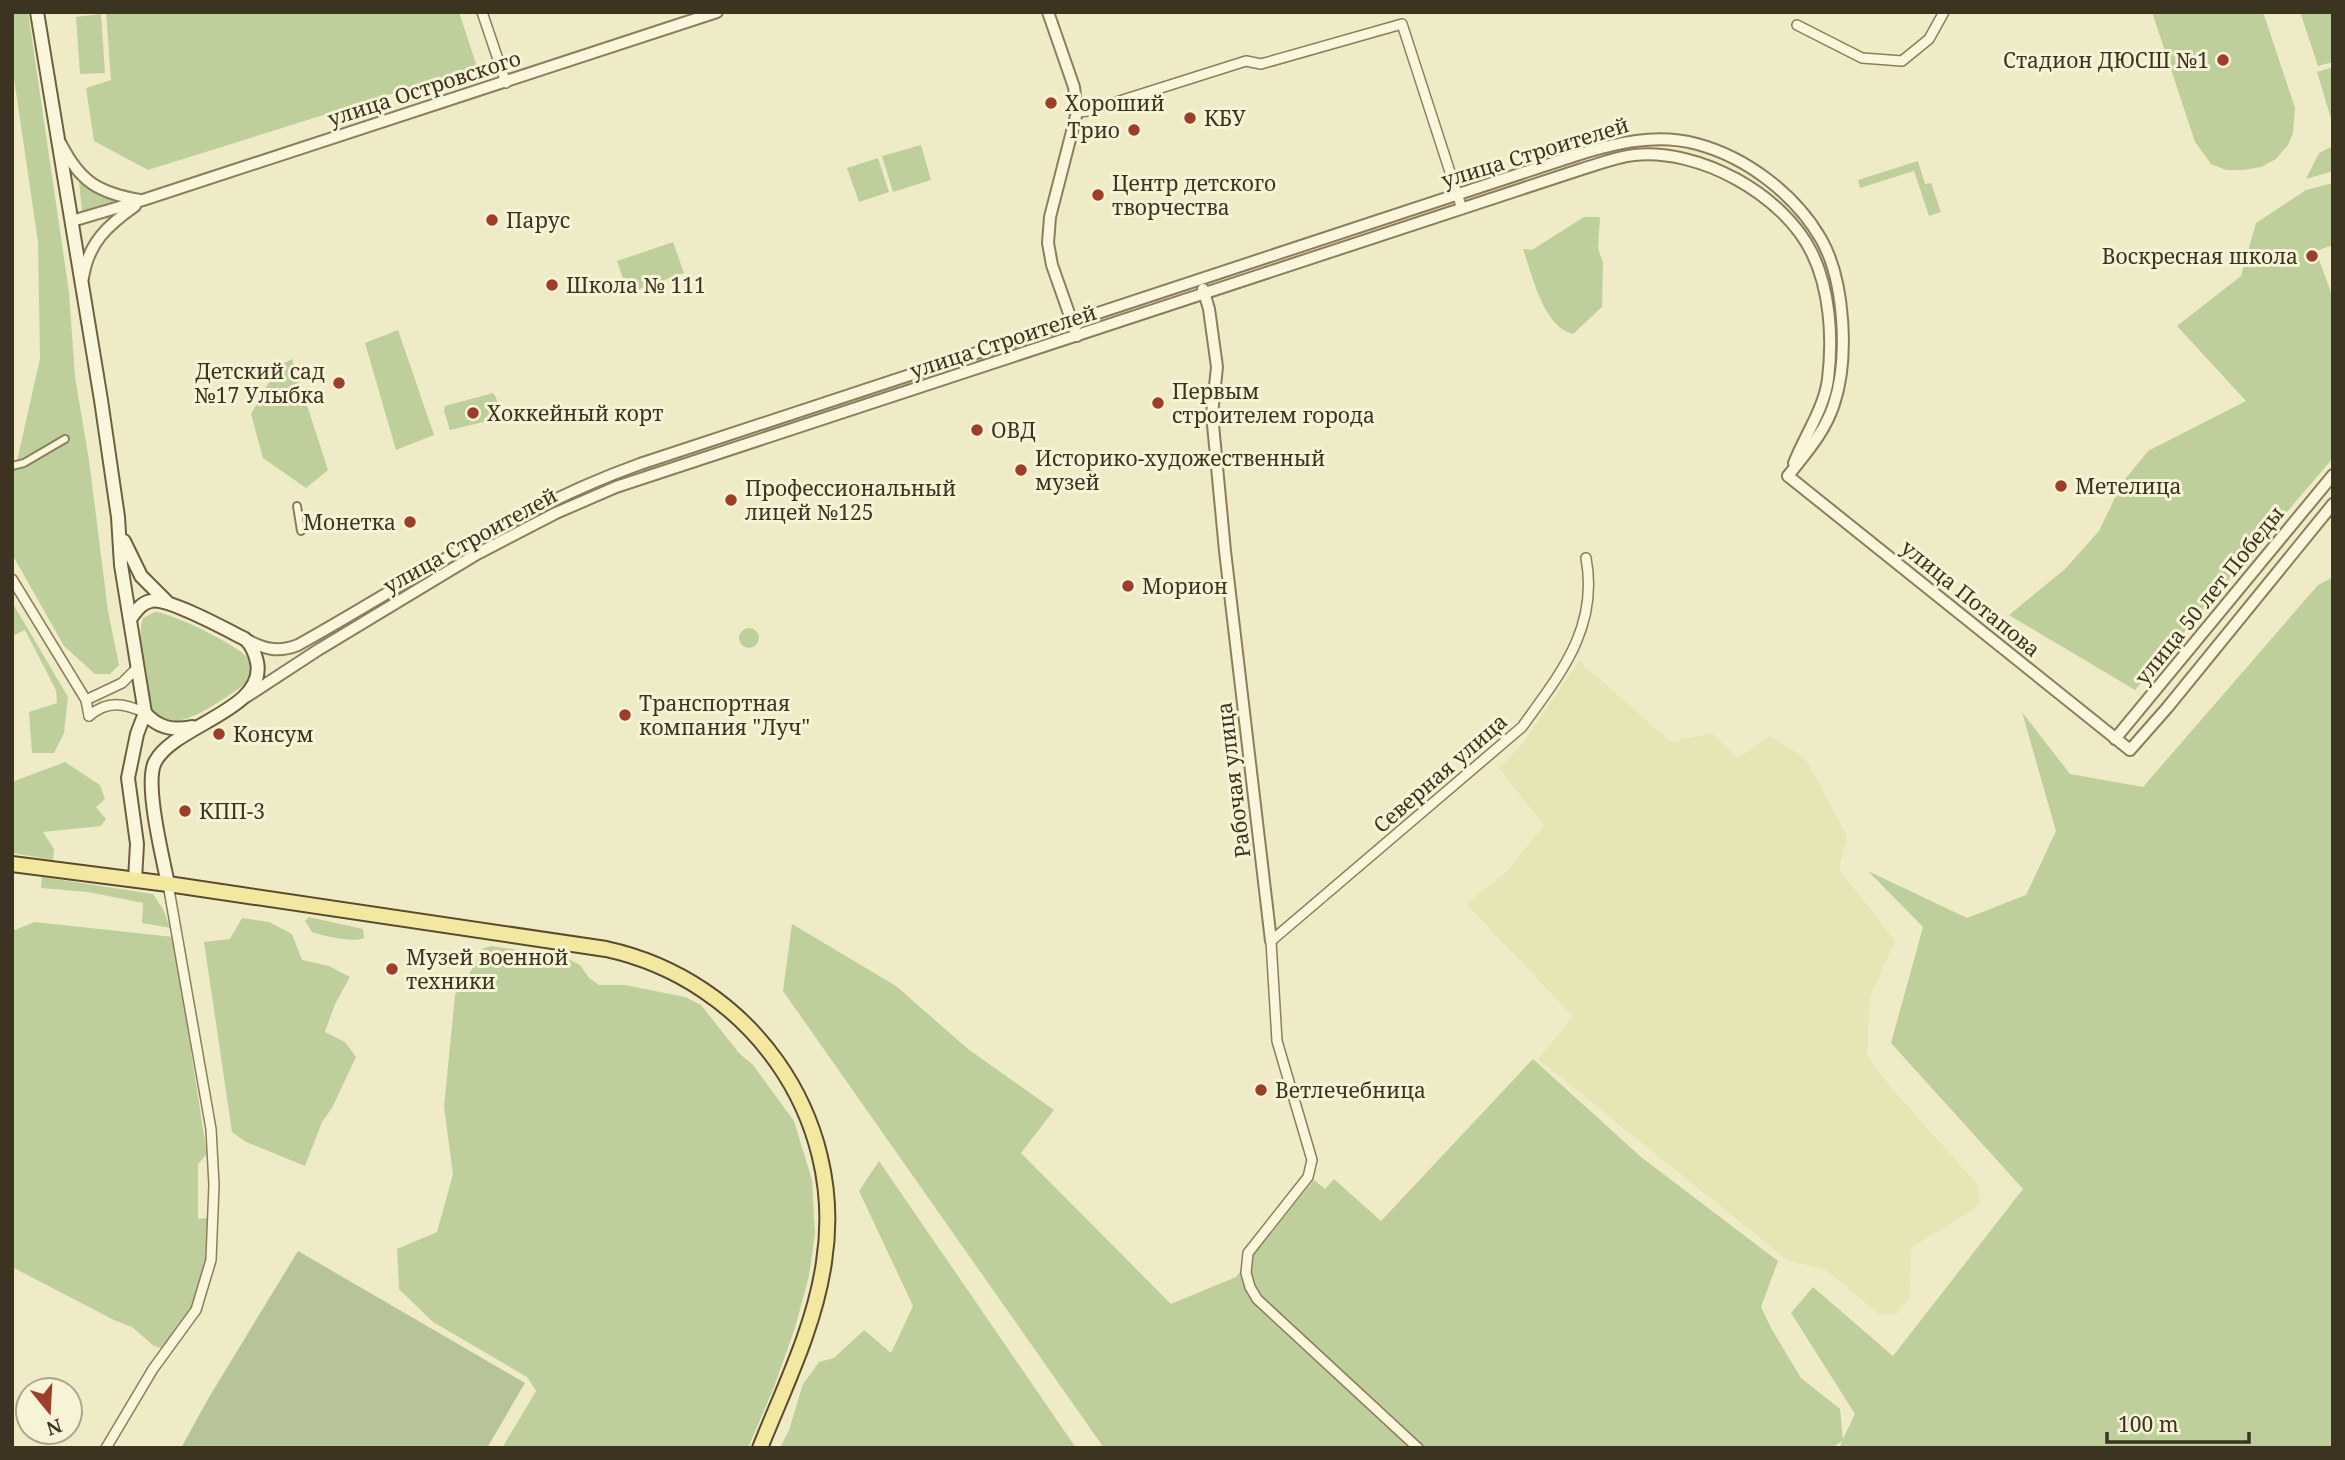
<svg xmlns="http://www.w3.org/2000/svg" width="2345" height="1460" font-family="'Noto Serif',serif">
<style>
.farmland{fill:#e5e6b4}
.green{fill:#bfcf9b}
.cemetery{fill:#b7c49a}
.lines{fill:none;stroke-linecap:round;stroke-linejoin:round}
.pedestrian-casing{stroke:#8c7e5c;stroke-width:10}
.minor-casing{stroke:#8c7e5c;stroke-width:12}
.tertiary-casing{stroke:#8c7e5c;stroke-width:14}
.secondary-casing{stroke:#6e5f3f;stroke-width:16}
.primary-casing{stroke:#5a4b30;stroke-width:18}
.pedestrian{stroke:#faf6db;stroke-width:6}
.minor{stroke:#faf6db;stroke-width:9}
.tertiary{stroke:#faf6db;stroke-width:10}
.secondary{stroke:#faf6db;stroke-width:12}
.primary{stroke:#f3e89f;stroke-width:14}
.poi-dot{fill:#9d3e2a;stroke:#f7f3d7;stroke-width:2.5}
.labels{text-anchor:middle;dominant-baseline:central;stroke-width:6;stroke-linejoin:round;paint-order:stroke}
.poi-label{font-size:21px;fill:#3c3320;stroke:#f7f3d7;text-anchor:start}
.street-label{font-size:21px;fill:#3c3320;stroke:#f7f3d7}
</style>
<rect width="100%" height="100%" fill="#f0ebc7"/>
<polygon class="farmland" points="1579,661 1671,742 1712,733 1738,758 1770,736 1805,758 1847,835 1839,869 1895,941 1870,996 1867,1056 1892,1089 1978,1185 1980,1205 1911,1248 1910,1296 1896,1315 1879,1314 1826,1270 1787,1260 1538,1059 1573,1016 1466,904 1506,872 1544,826 1499,768 1523,743"/>
<g class="green">
<polygon points="12,12 28,12 69,292 75,377 89,460 108,611 119,665 110,674 95,674 64,646 12,554 12,468 16,465 40,359 38,242 12,65"/>
<polygon points="106,12 459,12 477,67 148,170 94,141 86,88 111,80"/>
<polygon points="2152,12 2263,12 2295,108 2293,133 2288,145 2276,159 2261,167 2243,170 2226,170 2211,164 2195,142"/>
<polygon points="2300,12 2333,12 2333,62 2318,66"/>
<polygon points="101,14 105,73 80,74 76,17"/>
<polygon points="2333,67 2333,125 2317,72"/>
<polygon points="921,145 931,180 893,192 882,156"/>
<polygon points="2333,146 2333,171 2306,179 2319,153"/>
<polygon points="878,158 889,192 859,202 847,168"/>
<polygon points="1918,161 1925,184 1931,183 1941,212 1929,216 1914,171 1860,188 1858,180"/>
<polygon points="79,181 114,201 82,211"/>
<polygon points="2333,183 2333,245 2316,251 2333,298 2333,458 2135,690 2009,615 2065,569 2099,531 2122,483 2148,451 2246,401 2177,326 2241,276 2256,223 2306,190"/>
<path d="M1584,217h16l-2,31 5,15 -1,44 -29,27c-30,-7 -41,-60 -50,-85l9,1z"/>
<polygon points="673,242 684,273 628,293 617,261"/>
<polygon points="398,330 434,435 396,450 365,343"/>
<polygon points="292,359 328,470 306,488 263,458 251,414 278,366"/>
<polygon points="493,393 496,397 500,418 450,430 444,411 445,406"/>
<polygon points="2333,577 2333,1448 1839,1448 1842,1441 1832,1448 1104,1448 783,991 792,924 896,986 968,1049 1054,1110 1021,1153 1171,1304 1236,1277 1314,1180 1325,1189 1334,1179 1381,1221 1533,1059 1641,1157 1778,1261 1761,1307 1771,1328 1801,1378 1840,1409 1843,1439 1855,1414 1791,1313 1813,1287 1893,1356 2023,1189 1891,1043 1923,927 1868,871 1967,918 2026,895 2056,831 2022,712 2070,774 2143,787 2318,585"/>
<polygon points="12,602 68,697 64,733 54,753 32,753 29,712 57,703 56,690 25,630 12,636"/>
<path d="M155,612c17,1 86,34 96,49v15l-7,9c-19,12 -74,57 -91,25 -5,-10 -5,-26 -6,-37 -3,-18 -10,-38 -4,-55z"/>
<circle cx="749" cy="638" r="10"/>
<polygon points="65,762 100,785 105,799 96,807 106,819 101,826 43,832 54,849 53,860 12,853 12,782"/>
<polygon points="42,877 153,894 163,909 170,928 142,923 143,903 88,892 41,888"/>
<path d="M309,917l54,12 1,9c-10,5 -41,-2 -52,-6l-7,-11z"/>
<polygon points="242,918 269,922 292,934 302,960 329,966 350,977 335,1004 325,1032 345,1042 356,1057 332,1108 322,1122 305,1166 246,1142 232,1132 204,942 230,939"/>
<polygon points="35,922 173,937 207,1154 198,1164 198,1219 216,1217 217,1237 209,1281 169,1351 154,1346 132,1327 114,1320 12,1267 12,931"/>
<polygon points="491,946 565,957 580,965 589,978 599,985 625,985 685,997 701,1005 739,1053 753,1065 794,1121 812,1180 815,1234 809,1276 795,1328 774,1387 748,1448 502,1448 536,1391 527,1377 433,1322 399,1289 397,1249 437,1232 453,1174 444,1107 455,995 478,960 482,949"/>
<polygon points="879,1161 1076,1448 780,1448 789,1430 803,1384 819,1362 834,1358 864,1330 891,1353 913,1306 859,1191"/>
</g>
<polygon class="cemetery" points="298,1251 525,1383 487,1448 181,1448 208,1399"/>
<g class="lines">
<defs>
<g id="pedestrian">
<polyline points="12,466 24,463 65,439"/>
<polyline points="297,506 301,531"/>
</g>
<g id="minor">
<polyline points="482,12 506,83"/>
<polyline points="1797,25 1862,58 1902,61 1929,39 1944,12"/>
<polyline points="1077,112 1088,111 1246,61 1261,64 1402,24 1462,209"/>
<polyline points="12,579 86,700 89,716"/>
<polyline points="86,700 122,683 138,667"/>
<path d="M89,716c18,-16 36,-13 56,-3"/>
<polyline points="106,1448 153,1369 196,1310 211,1260 214,1185 211,1129 168,884"/>
<path d="M1418,1448l-161,-149 -7,-12 -4,-14 2,-20 60,-76 4,-17 -35,-119 -6,-100 251,-214c38,-53 77,-99 64,-169"/>
</g>
<g id="tertiary">
<polyline points="1048,12 1074,87 1077,112 1050,217 1048,243 1052,265 1077,336"/>
<path d="M61,144c19,38 38,49 79,56"/>
<polyline points="72,221 143,200 717,12"/>
<path d="M83,278c5,-35 25,-53 52,-72"/>
<polyline points="1203,289 1209,309 1217,367 1212,414 1225,551 1271,941"/>
<polyline points="1788,476 2130,750 2167,708 2333,504"/>
<path d="M245,639c19,10 33,14 53,6 115,-64 216,-136 342,-181l937,-309c39,-12 79,-22 120,-11 49,13 98,50 124,95 24,42 28,120 13,165 -9,28 -28,49 -46,72"/>
<path d="M246,697l72,-47 159,-96 79,-41 60,-26 966,-318c17,-5 34,-12 52,-14 65,-7 149,39 178,98 18,37 21,85 16,126 -4,30 -23,56 -34,84"/>
<polyline points="2115,739 2333,475"/>
</g>
<g id="secondary">
<polyline points="37,12 101,400 118,517 121,565 145,713 137,734 128,778 137,844 135,880"/>
<polyline points="124,541 141,576 167,602"/>
<path d="M130,619c6,-8 11,-16 21,-18 16,-4 76,29 94,38 7,6 10,14 12,23 10,48 -83,63 -102,100 -11,21 8,97 13,122"/>
<path d="M145,713c13,15 28,18 47,14"/>
</g>
<path id="primary" d="M12,864l156,20 438,65c143,31 241,167 218,313 -9,64 -40,126 -64,186"/>
</defs>
<use href="#pedestrian" class="pedestrian-casing"/>
<use href="#minor" class="minor-casing"/>
<use href="#tertiary" class="tertiary-casing"/>
<use href="#secondary" class="secondary-casing"/>
<use href="#primary" class="primary-casing"/>
<use href="#pedestrian" class="pedestrian"/>
<use href="#minor" class="minor"/>
<use href="#tertiary" class="tertiary"/>
<use href="#secondary" class="secondary"/>
<use href="#primary" class="primary"/>
</g>
<g class="poi-dot">
<circle cx="2223" cy="60" r="7"/>
<circle cx="1051" cy="103" r="7"/>
<circle cx="1190" cy="118" r="7"/>
<circle cx="1134" cy="130" r="7"/>
<circle cx="1098" cy="195" r="7"/>
<circle cx="492" cy="220" r="7"/>
<circle cx="2312" cy="256" r="7"/>
<circle cx="552" cy="285" r="7"/>
<circle cx="339" cy="383" r="7"/>
<circle cx="1158" cy="403" r="7"/>
<circle cx="473" cy="413" r="7"/>
<circle cx="977" cy="430" r="7"/>
<circle cx="1021" cy="470" r="7"/>
<circle cx="2061" cy="486" r="7"/>
<circle cx="731" cy="500" r="7"/>
<circle cx="410" cy="522" r="7"/>
<circle cx="1128" cy="586" r="7"/>
<circle cx="625" cy="715" r="7"/>
<circle cx="219" cy="734" r="7"/>
<circle cx="185" cy="811" r="7"/>
<circle cx="392" cy="969" r="7"/>
<circle cx="1261" cy="1090" r="7"/>
</g>
<g class="labels">
<g class="poi-label">
<text x="2209" y="60" text-anchor="end">Стадион ДЮСШ №1</text>
<text x="1065" y="103">Хороший</text>
<text x="1204" y="118">КБУ</text>
<text x="1120" y="130" text-anchor="end">Трио</text>
<text x="1112" y="183">Центр детского<tspan x="1112" dy="24">творчества</tspan></text>
<text x="506" y="220">Парус</text>
<text x="2298" y="256" text-anchor="end">Воскресная школа</text>
<text x="566" y="285">Школа № 111</text>
<text x="325" y="371" text-anchor="end">Детский сад<tspan x="325" dy="24">№17 Улыбка</tspan></text>
<text x="1172" y="391">Первым<tspan x="1172" dy="24">строителем города</tspan></text>
<text x="487" y="413">Хоккейный корт</text>
<text x="991" y="430">ОВД</text>
<text x="1035" y="458">Историко-художественный<tspan x="1035" dy="24">музей</tspan></text>
<text x="2075" y="486">Метелица</text>
<text x="745" y="488">Профессиональный<tspan x="745" dy="24">лицей №125</tspan></text>
<text x="396" y="522" text-anchor="end">Монетка</text>
<text x="1142" y="586">Морион</text>
<text x="639" y="703">Транспортная<tspan x="639" dy="24">компания "Луч"</tspan></text>
<text x="233" y="734">Консум</text>
<text x="199" y="811">КПП-3</text>
<text x="406" y="957">Музей военной<tspan x="406" dy="24">техники</tspan></text>
<text x="1275" y="1090">Ветлечебница</text>
</g>
<g class="street-label">
<text transform="translate(424 88) rotate(-18)">улица Островского</text>
<text transform="translate(1535 152) rotate(-17)">улица Строителей</text>
<text transform="translate(1003 341) rotate(-18)">улица Строителей</text>
<text transform="translate(470 540) rotate(-29)">улица Строителей</text>
<text transform="translate(2209 595) rotate(-51)">улица 50 лет Победы</text>
<text transform="translate(1971 598) rotate(39)">улица Потапова</text>
<text transform="translate(1440 773) rotate(-41)">Северная улица</text>
<text transform="translate(1233 780) rotate(-97)">Рабочая улица</text>
</g>
</g>
<rect width="2345" height="1460" fill="none" stroke="#3c3320" stroke-width="28"/>
<g transform="translate(49 1411) rotate(162)"><circle r="33" fill="#f7f3d7" stroke="#aca68e" stroke-width="2"/>
<path d="M0-5L12 26L0 18L-12 26Z" fill="#9d3e2a"/>
<text y="-10" font-size="19" font-weight="bold" text-anchor="middle" fill="#3c3320">N</text>
</g>
<path d="M2107 1432v10h142v-10" fill="none" stroke="#3c3320" stroke-width="3.5"/>
<text x="2118" y="1432" font-size="21" fill="#3c3320" stroke="#f7f3d7" stroke-width="5" paint-order="stroke">100 m</text>
</svg>
